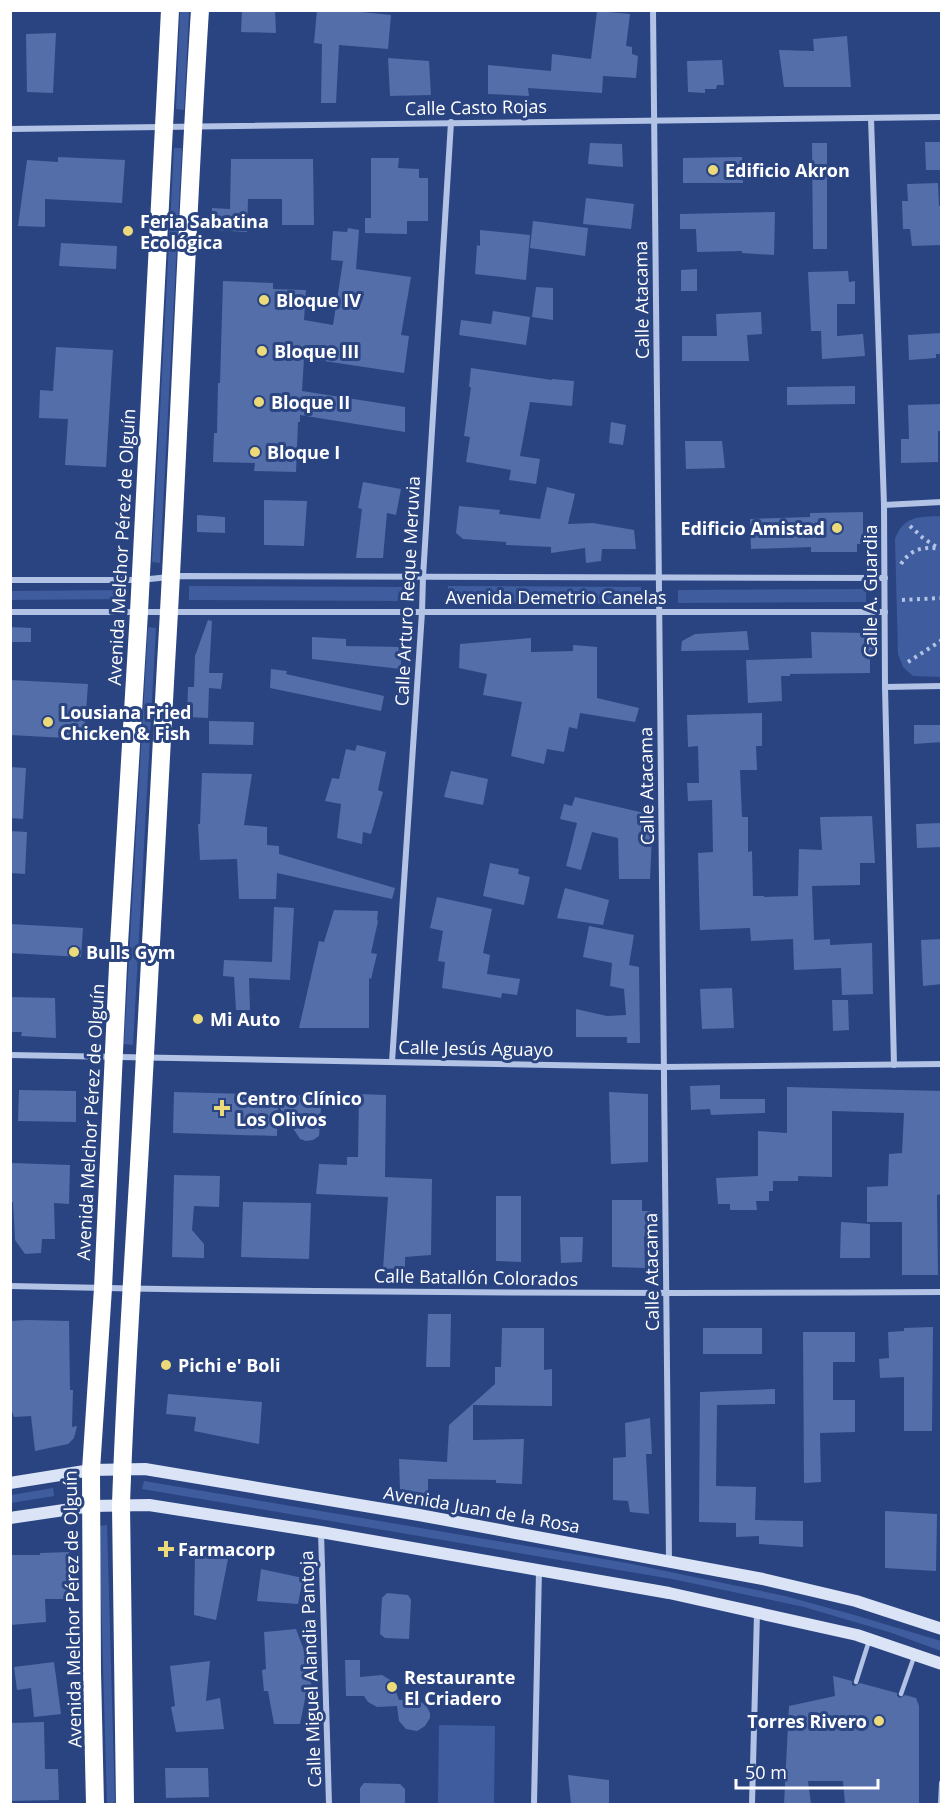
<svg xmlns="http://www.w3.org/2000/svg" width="952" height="1815" font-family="'Open Sans',sans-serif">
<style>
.green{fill:#3f5c9e}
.building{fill:#536ea9}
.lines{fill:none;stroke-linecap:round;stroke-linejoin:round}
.path{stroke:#b2c3e6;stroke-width:4;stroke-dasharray:3 4.5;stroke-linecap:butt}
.lane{stroke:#b2c3e6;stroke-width:4.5}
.street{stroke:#b2c3e6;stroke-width:6}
.secondary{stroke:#dbe3f6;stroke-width:12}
.highway{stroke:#fff;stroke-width:18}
.poi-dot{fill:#ecda7a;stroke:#2a4481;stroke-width:2}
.labels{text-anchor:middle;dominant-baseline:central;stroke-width:6;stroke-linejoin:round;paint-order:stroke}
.street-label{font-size:18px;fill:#fff;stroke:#2a4481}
.poi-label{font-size:18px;font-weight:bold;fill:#fff;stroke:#2a4481;text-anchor:start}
</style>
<rect width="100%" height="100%" fill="#2a4481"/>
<g class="green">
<polygon points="180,11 189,11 184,110 176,109"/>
<polygon points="174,148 182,148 160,563 152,562"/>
<path d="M941,516v161l-28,-1 -10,-9 -5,-13 -3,-115c9,-24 24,-22 46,-23z"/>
<polygon points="189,586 404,587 404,601 189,600"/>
<polygon points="448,586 641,587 641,604 448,602"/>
<polygon points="866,589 866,602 678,603 678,590"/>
<polygon points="125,590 125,599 11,600 11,591"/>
<polygon points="148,627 156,628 133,1045 124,1044"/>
<polygon points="144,1481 627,1563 785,1596 858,1616 941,1641 941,1651 892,1633 804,1607 672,1579 142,1489"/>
<polygon points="53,1488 54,1496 11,1503 11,1495"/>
<polygon points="107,1525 115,1804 107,1804 99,1526"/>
<polygon points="439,1725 495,1726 494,1804 438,1804"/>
</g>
<g class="building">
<polygon points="242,10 275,10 276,33 241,32"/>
<polygon points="317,10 342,10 391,15 388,49 339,45 336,103 321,103 322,44 314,43"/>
<polygon points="597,11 630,14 626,46 632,47 632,54 638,56 636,78 603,76 602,93 528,88 529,96 488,94 488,65 551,71 552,54 591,59"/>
<polygon points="56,33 53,93 27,92 26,34"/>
<polygon points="847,36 851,87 784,87 779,50 814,51 813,39"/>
<polygon points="388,58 429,61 431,95 390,96"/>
<polygon points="722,60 724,85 717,85 716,89 705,89 705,93 688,92 687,61"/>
<polygon points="925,142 942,142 942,170 926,170"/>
<polygon points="590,143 622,144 623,167 588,164"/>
<polygon points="812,143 827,143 827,249 813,249"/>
<polygon points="58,157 125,160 122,203 45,199 45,227 18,226 27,160 58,162"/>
<polygon points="742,157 743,183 683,183 683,158"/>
<polygon points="371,158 399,158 398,168 419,169 419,178 428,178 428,221 407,221 407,234 365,233 365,218 371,218"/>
<polygon points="231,159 313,159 314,225 282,225 282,199 248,199 247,232 212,230 212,208 230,209"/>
<polygon points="938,183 939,206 942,206 942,245 912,246 910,229 903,229 902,201 908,201 907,184"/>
<polygon points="586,198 634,204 631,229 583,224"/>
<polygon points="775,212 774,255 742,253 742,251 697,252 696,229 680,229 680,214"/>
<polygon points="533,221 588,228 585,256 530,248"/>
<polygon points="348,228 359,230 356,269 411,277 401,335 409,336 404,373 304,358 302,391 405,407 405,432 300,415 300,422 298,422 296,472 254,471 255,463 213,462 214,433 217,433 218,383 220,383 223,281 273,283 273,289 306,290 304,320 333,325 343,261 331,260 333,231 347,232"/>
<polygon points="480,230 530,235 526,280 475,274 477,245 480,246"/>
<polygon points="61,243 117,246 116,269 59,266"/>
<polygon points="697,269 697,291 681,291 681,270"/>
<polygon points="848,271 849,282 855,281 855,304 837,304 837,336 863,334 865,356 822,359 821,331 811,331 808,272"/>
<polygon points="536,287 553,288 553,320 532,317"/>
<polygon points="493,311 530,317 526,345 459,335 461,320 491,324"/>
<polygon points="761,312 762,334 747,335 749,361 682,361 682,336 717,336 716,314"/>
<polygon points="942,333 942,354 936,354 936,358 909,360 908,335"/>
<polygon points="56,347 113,350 106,467 65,465 68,419 39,418 40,390 53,391"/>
<polygon points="471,368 552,380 552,379 574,381 572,406 530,402 520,456 540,459 536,484 509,480 511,470 466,462 470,437 464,436 471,387 469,387"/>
<polygon points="855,386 855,404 787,405 787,387"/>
<polygon points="942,404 942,431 938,431 938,462 901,463 901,439 909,439 908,405"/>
<polygon points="611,422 626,425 623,445 609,443"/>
<polygon points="685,441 722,441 725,468 686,469"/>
<polygon points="363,482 401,489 396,515 387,513 383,558 356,558 362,509 358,508"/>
<polygon points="547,487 575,494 568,524 593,523 634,530 636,549 602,549 601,561 586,563 585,548 551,553 551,547 506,545 506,542 463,539 456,533 459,506 500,510 499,514 540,519"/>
<polygon points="264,500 307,501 304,546 264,545"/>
<polygon points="863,512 863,544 857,544 857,552 811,552 811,547 751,549 750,519 810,517 810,513"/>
<polygon points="197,515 225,517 225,533 197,532"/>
<polygon points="208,620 212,621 209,673 223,673 221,689 209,688 208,718 187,717 188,687 194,687 195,656"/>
<polygon points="10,627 31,628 31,642 10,642"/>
<polygon points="747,631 749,650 681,651 682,641 695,634"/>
<polygon points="811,632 868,633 871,635 876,650 870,650 870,673 790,674 790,676 781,676 782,701 748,703 746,660 812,658"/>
<polygon points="312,637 346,639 346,646 401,647 401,669 312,659"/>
<polygon points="531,638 531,652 573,651 573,645 597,647 597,698 639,708 635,722 580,713 577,729 569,727 564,752 547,749 544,764 511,756 522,702 483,695 487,674 459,668 460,644"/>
<polygon points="271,669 287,671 286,674 384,696 381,711 270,688"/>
<polygon points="10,680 88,684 84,739 10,735"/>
<polygon points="762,713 762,746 756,746 757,770 740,770 742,817 748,817 748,852 752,851 753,896 764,896 764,897 798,896 799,849 822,850 820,817 872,816 875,863 860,863 860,885 812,886 814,940 830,939 830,945 872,943 873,994 842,995 841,968 794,970 793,939 751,941 750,928 700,930 698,853 713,852 712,800 688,801 687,783 699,783 698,746 688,747 687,715"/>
<polygon points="209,721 254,722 253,745 209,744"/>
<polygon points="914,725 942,725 942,742 914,744"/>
<polygon points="357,745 386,752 378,790 383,792 371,834 363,832 362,844 337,838 341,804 325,801 332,778 339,779 346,749 355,751"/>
<polygon points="10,767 26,768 23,819 10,818"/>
<polygon points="451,771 488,779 483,805 444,797"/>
<polygon points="202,773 252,774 244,825 267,827 267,845 279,846 279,854 395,888 392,899 277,873 276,899 239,899 237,859 200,860 198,824 200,824"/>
<polygon points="575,797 653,815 650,879 619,879 618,838 592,832 581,870 566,866 577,823 560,819 564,804 572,806"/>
<polygon points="942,823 942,847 917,848 916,824"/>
<polygon points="10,831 27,832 25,874 10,873"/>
<polygon points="490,863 519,869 518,874 530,877 524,905 483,896"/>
<polygon points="565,888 609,900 603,925 557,918"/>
<polygon points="437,897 492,909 483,953 490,955 487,974 520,979 517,995 502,993 501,998 442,988 445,962 438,961 443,931 430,928"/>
<polygon points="274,907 294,908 290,980 249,978 250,1010 236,1010 234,977 223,976 224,960 272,962"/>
<polygon points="334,910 378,911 377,920 378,921 371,953 377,954 371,979 369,978 369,1028 299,1028 319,941 324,942"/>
<polygon points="10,924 83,928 81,957 10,953"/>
<polygon points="589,926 634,935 629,965 639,967 640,1043 627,1043 627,1037 576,1037 576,1009 607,1016 626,1015 624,989 610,986 612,963 583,957"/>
<polygon points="942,939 942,984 923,986 921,940"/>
<polygon points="732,988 734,1028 702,1029 700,989"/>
<polygon points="10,997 55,998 56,1038 21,1036 22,1032 10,1032"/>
<polygon points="832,1000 848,1000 849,1030 833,1031"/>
<polygon points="720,1085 720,1099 765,1099 765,1113 711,1115 710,1109 691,1110 690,1086"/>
<polygon points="787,1087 942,1091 942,1194 937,1195 938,1275 902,1275 902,1222 867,1222 867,1187 888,1186 889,1154 902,1153 904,1113 832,1111 832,1177 798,1176 798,1181 773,1181 773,1191 769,1191 769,1201 756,1201 757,1210 730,1210 730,1204 718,1204 716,1178 758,1176 758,1131 787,1133"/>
<polygon points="19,1090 76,1091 76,1122 18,1121"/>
<polygon points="174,1092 322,1096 319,1136 313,1140 306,1141 300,1139 278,1105 277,1136 173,1133"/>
<polygon points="609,1092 648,1094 648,1162 611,1164"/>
<polygon points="359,1094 386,1095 385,1177 432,1179 431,1255 405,1257 405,1268 383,1269 388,1197 316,1194 319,1164 347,1165 347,1157 358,1157"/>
<polygon points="12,1163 70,1165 69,1204 54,1203 55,1239 42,1239 41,1253 25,1254 15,1240 13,1202 11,1202"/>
<polygon points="174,1175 220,1176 219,1207 194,1206 192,1230 204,1244 204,1258 172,1257"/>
<polygon points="496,1196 521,1196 521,1262 496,1261"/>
<polygon points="612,1200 642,1200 642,1211 652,1211 653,1236 644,1236 645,1268 612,1267"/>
<polygon points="243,1202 311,1203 309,1259 241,1257"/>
<polygon points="841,1222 870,1224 870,1258 840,1258"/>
<polygon points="560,1237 583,1237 582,1262 561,1263"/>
<polygon points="428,1314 451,1314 450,1367 426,1367"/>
<polygon points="26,1320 69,1321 70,1390 73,1390 72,1427 77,1426 74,1438 68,1444 35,1451 31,1416 14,1417 10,1405 10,1321"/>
<polygon points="933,1327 932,1431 904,1431 904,1377 880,1378 879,1359 889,1358 888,1332 904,1331 904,1328"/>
<polygon points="502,1328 544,1328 544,1370 552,1369 552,1406 473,1405 473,1440 524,1439 522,1484 496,1483 496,1480 428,1479 428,1494 400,1489 399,1459 447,1462 449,1425 495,1384 495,1367 501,1367"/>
<rect x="703" y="1328" width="59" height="26"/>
<polygon points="803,1332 855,1332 855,1362 833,1362 833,1400 855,1400 855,1432 820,1433 821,1482 804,1483"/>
<polygon points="775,1389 775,1404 717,1405 716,1486 756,1487 755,1520 803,1521 803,1547 759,1544 759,1536 736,1537 736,1523 699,1522 700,1392"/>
<polygon points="168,1394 262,1402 259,1444 194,1431 196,1417 166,1414"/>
<polygon points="650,1418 652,1454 646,1454 649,1514 630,1512 628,1501 613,1500 613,1458 626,1457 625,1423"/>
<polygon points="885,1511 937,1514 936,1571 885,1568"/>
<polygon points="69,1552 70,1599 45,1599 46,1622 10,1625 10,1555 40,1555 40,1553"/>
<polygon points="195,1553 228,1559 216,1620 194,1615"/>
<polygon points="261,1569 303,1578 298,1604 257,1601"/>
<polygon points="387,1593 408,1595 411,1600 409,1639 385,1638 380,1634 382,1598"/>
<polygon points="296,1629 305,1653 312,1688 307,1689 300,1724 274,1724 268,1691 264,1691 262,1670 266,1669 264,1632"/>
<polygon points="345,1660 360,1660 360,1677 382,1675 392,1681 399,1700 416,1699 426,1705 430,1713 430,1718 425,1726 417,1731 406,1729 399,1721 397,1706 377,1707 368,1702 364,1696 346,1696"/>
<polygon points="210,1661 206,1701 220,1698 224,1729 176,1732 171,1707 175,1706 170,1666"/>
<polygon points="54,1662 61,1714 34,1717 31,1688 17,1690 14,1667"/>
<polygon points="833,1676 852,1681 852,1685 855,1686 860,1683 897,1693 897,1696 900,1698 905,1695 916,1698 919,1706 919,1804 845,1804 843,1781 808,1781 811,1804 784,1804 789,1706 835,1696"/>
<polygon points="44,1722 45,1769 58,1769 59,1800 10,1801 10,1723"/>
<polygon points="165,1768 208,1768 209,1797 166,1798"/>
<polygon points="568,1775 609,1780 609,1804 571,1804"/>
<polygon points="364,1783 400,1784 405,1789 405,1804 360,1804 360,1788"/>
</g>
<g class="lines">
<g class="path">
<polyline points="910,526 923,538 938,548"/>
<path d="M901,564c10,-15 22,-18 39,-15"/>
<polyline points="902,600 942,598"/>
<polyline points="908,662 942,640"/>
</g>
<g class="lane">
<polyline points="856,1682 869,1641"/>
<polyline points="901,1694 914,1657"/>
</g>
<g class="street">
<polyline points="653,10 669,1561"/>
<polyline points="871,118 884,505 885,687 894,1065"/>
<polyline points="10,129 942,117"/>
<polyline points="884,505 942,502"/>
<polyline points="10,580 140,580 179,576 885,578"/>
<polyline points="10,612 885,612"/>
<polyline points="885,687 942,686"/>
<polyline points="10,1055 664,1067 942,1064"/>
<polyline points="392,1062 422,612 423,577 451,122"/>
<path d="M10,1286c311,7 621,8 932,6"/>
<polyline points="321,1532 329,1804"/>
<polyline points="534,1804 539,1570"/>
<polyline points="752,1804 757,1613"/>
<polyline points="941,1804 942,1783"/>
</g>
<g class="secondary">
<polyline points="10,1483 91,1470 145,1469 419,1515 763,1579 856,1601 942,1629"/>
<polyline points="10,1518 91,1506 149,1505 321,1532 669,1593 857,1635 942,1664"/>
</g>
<g class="highway">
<polyline points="95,1804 92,1672 91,1470 103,1288 119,944 139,612 170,10"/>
<path d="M125,1804l-4,-299c4,-125 13,-250 20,-376 8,-155 16,-310 25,-465 13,-218 20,-436 34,-654"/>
</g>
</g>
<g class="poi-dot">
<circle cx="713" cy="170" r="6"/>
<circle cx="128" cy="231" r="6"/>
<circle cx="264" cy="300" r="6"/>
<circle cx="262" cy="351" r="6"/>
<circle cx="259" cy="402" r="6"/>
<circle cx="255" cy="452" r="6"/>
<circle cx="837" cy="528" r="6"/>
<circle cx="48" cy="722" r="6"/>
<circle cx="74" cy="952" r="6"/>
<circle cx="198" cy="1019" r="6"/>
<path d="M219 1099h6v6h6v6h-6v6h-6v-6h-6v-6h6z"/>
<circle cx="166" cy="1365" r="6"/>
<path d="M163 1540h6v6h6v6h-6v6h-6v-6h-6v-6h6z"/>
<circle cx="392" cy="1687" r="6"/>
<circle cx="879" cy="1721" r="6"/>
</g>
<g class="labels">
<g class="street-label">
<text transform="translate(476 107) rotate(-1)">Calle Casto Rojas</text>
<text transform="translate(641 300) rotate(-91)">Calle Atacama</text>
<text transform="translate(121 547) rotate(-87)">Avenida Melchor Pérez de Olguín</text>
<text transform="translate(407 591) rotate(-87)">Calle Arturo Reque Meruvia</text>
<text transform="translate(870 591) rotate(-90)">Calle A. Guardia</text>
<text x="556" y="597">Avenida Demetrio Canelas</text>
<text transform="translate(646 786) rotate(-91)">Calle Atacama</text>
<text transform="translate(476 1048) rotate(1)">Calle Jesús Aguayo</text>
<text transform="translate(90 1122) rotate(-87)">Avenida Melchor Pérez de Olguín</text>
<text transform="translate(651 1272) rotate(-91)">Calle Atacama</text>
<text transform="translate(476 1277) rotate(1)">Calle Batallón Colorados</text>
<text transform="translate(482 1509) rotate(10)">Avenida Juan de la Rosa</text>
<text transform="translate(72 1609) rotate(-91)">Avenida Melchor Pérez de Olguín</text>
<text transform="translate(310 1669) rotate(-92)">Calle Miguel Alandia Pantoja</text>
</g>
<g class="poi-label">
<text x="725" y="170">Edificio Akron</text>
<text x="140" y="221">Feria Sabatina<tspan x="140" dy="21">Ecológica</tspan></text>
<text x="276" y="300">Bloque IV</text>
<text x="274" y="351">Bloque III</text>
<text x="271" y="402">Bloque II</text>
<text x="267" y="452">Bloque I</text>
<text x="825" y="528" text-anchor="end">Edificio Amistad</text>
<text x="60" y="712">Lousiana Fried<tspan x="60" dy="21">Chicken &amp; Fish</tspan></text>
<text x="86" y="952">Bulls Gym</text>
<text x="210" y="1019">Mi Auto</text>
<text x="236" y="1098">Centro Clínico<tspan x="236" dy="21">Los Olivos</tspan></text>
<text x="178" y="1365">Pichi e' Boli</text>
<text x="178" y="1549">Farmacorp</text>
<text x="404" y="1677">Restaurante<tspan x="404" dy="21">El Criadero</tspan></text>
<text x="867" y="1721" text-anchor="end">Torres Rivero</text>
</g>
</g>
<rect width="952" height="1815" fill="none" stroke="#ffffff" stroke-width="24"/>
<path d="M736 1779v9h142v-9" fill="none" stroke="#ffffff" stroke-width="3"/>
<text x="745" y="1779" font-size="18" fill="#ffffff" stroke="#2a4481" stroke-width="4.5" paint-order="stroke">50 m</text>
</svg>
